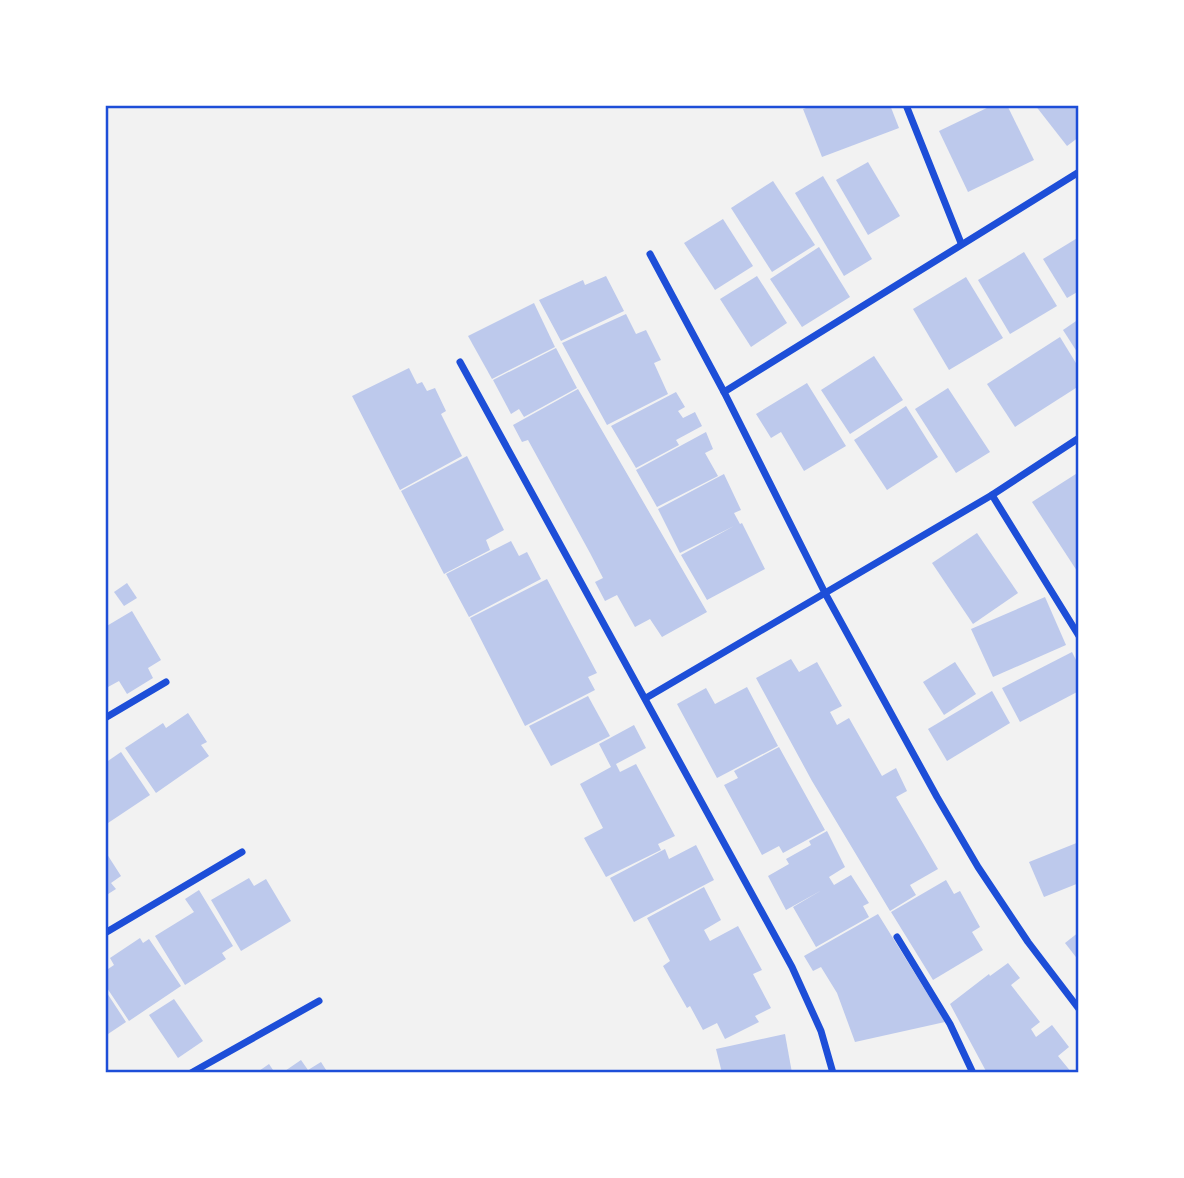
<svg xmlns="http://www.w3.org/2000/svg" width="1184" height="1178" font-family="Mulish,sans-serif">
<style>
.building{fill:#bdc9ec}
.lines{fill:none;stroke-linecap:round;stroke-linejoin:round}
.minor{stroke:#1d4ed8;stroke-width:7}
.neatline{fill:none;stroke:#1d4ed8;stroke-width:2.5}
</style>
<rect width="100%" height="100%" fill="#f2f2f2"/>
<g class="building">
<polygon points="815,105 890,105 899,128 822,157 803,109"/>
<polygon points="993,105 1007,105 1034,160 968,192 939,131"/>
<polygon points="1035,105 1079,105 1079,137 1067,146"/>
<polygon points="868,162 900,216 868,235 836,180"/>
<polygon points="823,176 872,259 844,276 795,193"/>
<polygon points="773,181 815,245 772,272 731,208"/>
<polygon points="723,219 753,266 715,290 684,243"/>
<polygon points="1079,237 1079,291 1067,298 1043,259"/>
<polygon points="819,247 850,297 802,327 770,279"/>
<polygon points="1024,252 1057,306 1010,334 978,280"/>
<polygon points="606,276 624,311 561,341 539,300 583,280 585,285"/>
<polygon points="757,276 787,323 751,347 720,299"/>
<polygon points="966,277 1003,338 949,370 913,309"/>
<polygon points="534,303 555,347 492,379 468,336"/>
<polygon points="626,314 636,334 646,330 661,360 654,363 668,394 607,425 562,343"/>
<polygon points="1079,319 1079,355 1063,330"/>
<polygon points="1060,337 1079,368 1079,386 1015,427 987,384"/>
<polygon points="556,348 577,388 524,417 519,409 511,414 493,380"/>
<polygon points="874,356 903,400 850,434 821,390"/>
<polygon points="409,368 417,384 422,382 427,391 435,388 446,411 441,414 462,456 400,490 352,396"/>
<polygon points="807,383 846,446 804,471 781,432 771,438 756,414"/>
<polygon points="948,388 990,452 956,473 915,409"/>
<polygon points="578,389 707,612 662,637 650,619 635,627 617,595 605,601 595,582 603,578 590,553 528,440 522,442 513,425"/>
<polygon points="676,392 685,407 678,411 683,418 695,412 702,426 676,440 679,445 636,468 611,426"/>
<polygon points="906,406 938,457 887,490 854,440"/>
<polygon points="706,432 713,449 705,453 718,476 657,507 636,470"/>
<polygon points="467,456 504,530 486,540 490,550 444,574 401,491"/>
<polygon points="1079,472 1079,574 1032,502"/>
<polygon points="724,474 741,510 734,513 740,524 742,523 765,569 707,600 681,555 734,526 680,553 658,509"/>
<polygon points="977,533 1018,593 973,624 932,563"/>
<polygon points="511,541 519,556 527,552 541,579 469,617 446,574"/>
<polygon points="547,579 597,673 588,677 595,690 525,726 470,618"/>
<polygon points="127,583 137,598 124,606 114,592"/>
<polygon points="1045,597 1066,645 993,677 971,629"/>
<polygon points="132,611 161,660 148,668 153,678 127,694 119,681 108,687 105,682 105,627"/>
<polygon points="1072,652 1079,666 1079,691 1020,722 1002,688"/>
<polygon points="791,659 799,672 817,662 842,706 830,712 837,725 849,718 882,776 896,768 907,791 896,797 938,869 910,885 916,895 890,911 812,781 756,678"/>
<polygon points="955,662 976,694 944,715 923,682"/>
<polygon points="747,687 778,746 717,778 677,704 706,688 715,704"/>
<polygon points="992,691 1010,723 947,761 928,729"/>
<polygon points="588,696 610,736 551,766 529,726"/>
<polygon points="188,713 207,742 201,745 209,756 156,793 125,748 163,723 166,728"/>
<polygon points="634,725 646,748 616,764 620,772 636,764 675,836 658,844 661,850 606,877 584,838 603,828 580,784 611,767 599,744"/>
<polygon points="779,747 825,830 783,853 779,846 762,855 724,785 738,778 734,771"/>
<polygon points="121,752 150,795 105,825 105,763"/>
<polygon points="827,831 845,867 829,877 834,885 851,875 869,903 863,906 869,917 816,947 793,907 822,890 786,910 768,876 789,864 786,859 811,845 809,841"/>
<polygon points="1079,842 1079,883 1044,897 1029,862"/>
<polygon points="696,845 714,880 634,922 610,878 665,849 669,859"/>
<polygon points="105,851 121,876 111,883 116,889 105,896"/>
<polygon points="249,878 254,886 266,879 291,921 241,951 211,900"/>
<polygon points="946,880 954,894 960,891 980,927 972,932 983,950 933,980 891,912"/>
<polygon points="704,887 721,920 704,930 710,941 738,926 762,970 753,974 771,1008 755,1016 759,1022 725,1039 717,1023 703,1030 690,1006 687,1008 663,966 670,961 647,918"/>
<polygon points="199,890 233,946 222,953 226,959 185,985 155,936 194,912 185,899"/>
<polygon points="878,914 945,1022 855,1042 837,993 821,967 813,971 804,956"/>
<polygon points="1079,932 1079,961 1065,943"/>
<polygon points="140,938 143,943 149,939 181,986 129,1021 105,985 105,971 114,965 110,958"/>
<polygon points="1008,963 1020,978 1011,985 1040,1022 1031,1029 1036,1037 1052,1025 1069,1047 1058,1056 1072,1073 987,1073 950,1004 989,974 990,976"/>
<polygon points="105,990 126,1022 105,1036"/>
<polygon points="174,999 203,1041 178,1058 149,1015"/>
<polygon points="785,1034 792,1073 722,1073 716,1049"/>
<polygon points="301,1060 308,1070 321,1062 328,1073 282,1073"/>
<polygon points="269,1064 275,1073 256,1073"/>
</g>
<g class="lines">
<g class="minor">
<polyline points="906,105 961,243"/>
<polyline points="650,254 724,392 825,593 937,797 978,867 1028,942 1079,1009"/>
<polyline points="460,362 792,967 821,1031 833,1073"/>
<polyline points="724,392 1079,172"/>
<polyline points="992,495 1079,636"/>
<polyline points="646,698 992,495 1079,438"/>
<polyline points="105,718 166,682"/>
<polyline points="105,933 242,852"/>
<polyline points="897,937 950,1024 973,1073"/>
<polyline points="191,1073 319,1001"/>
</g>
</g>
<rect width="1184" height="1178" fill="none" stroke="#ffffff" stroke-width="214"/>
<rect x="107" y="107" width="970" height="964" class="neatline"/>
</svg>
